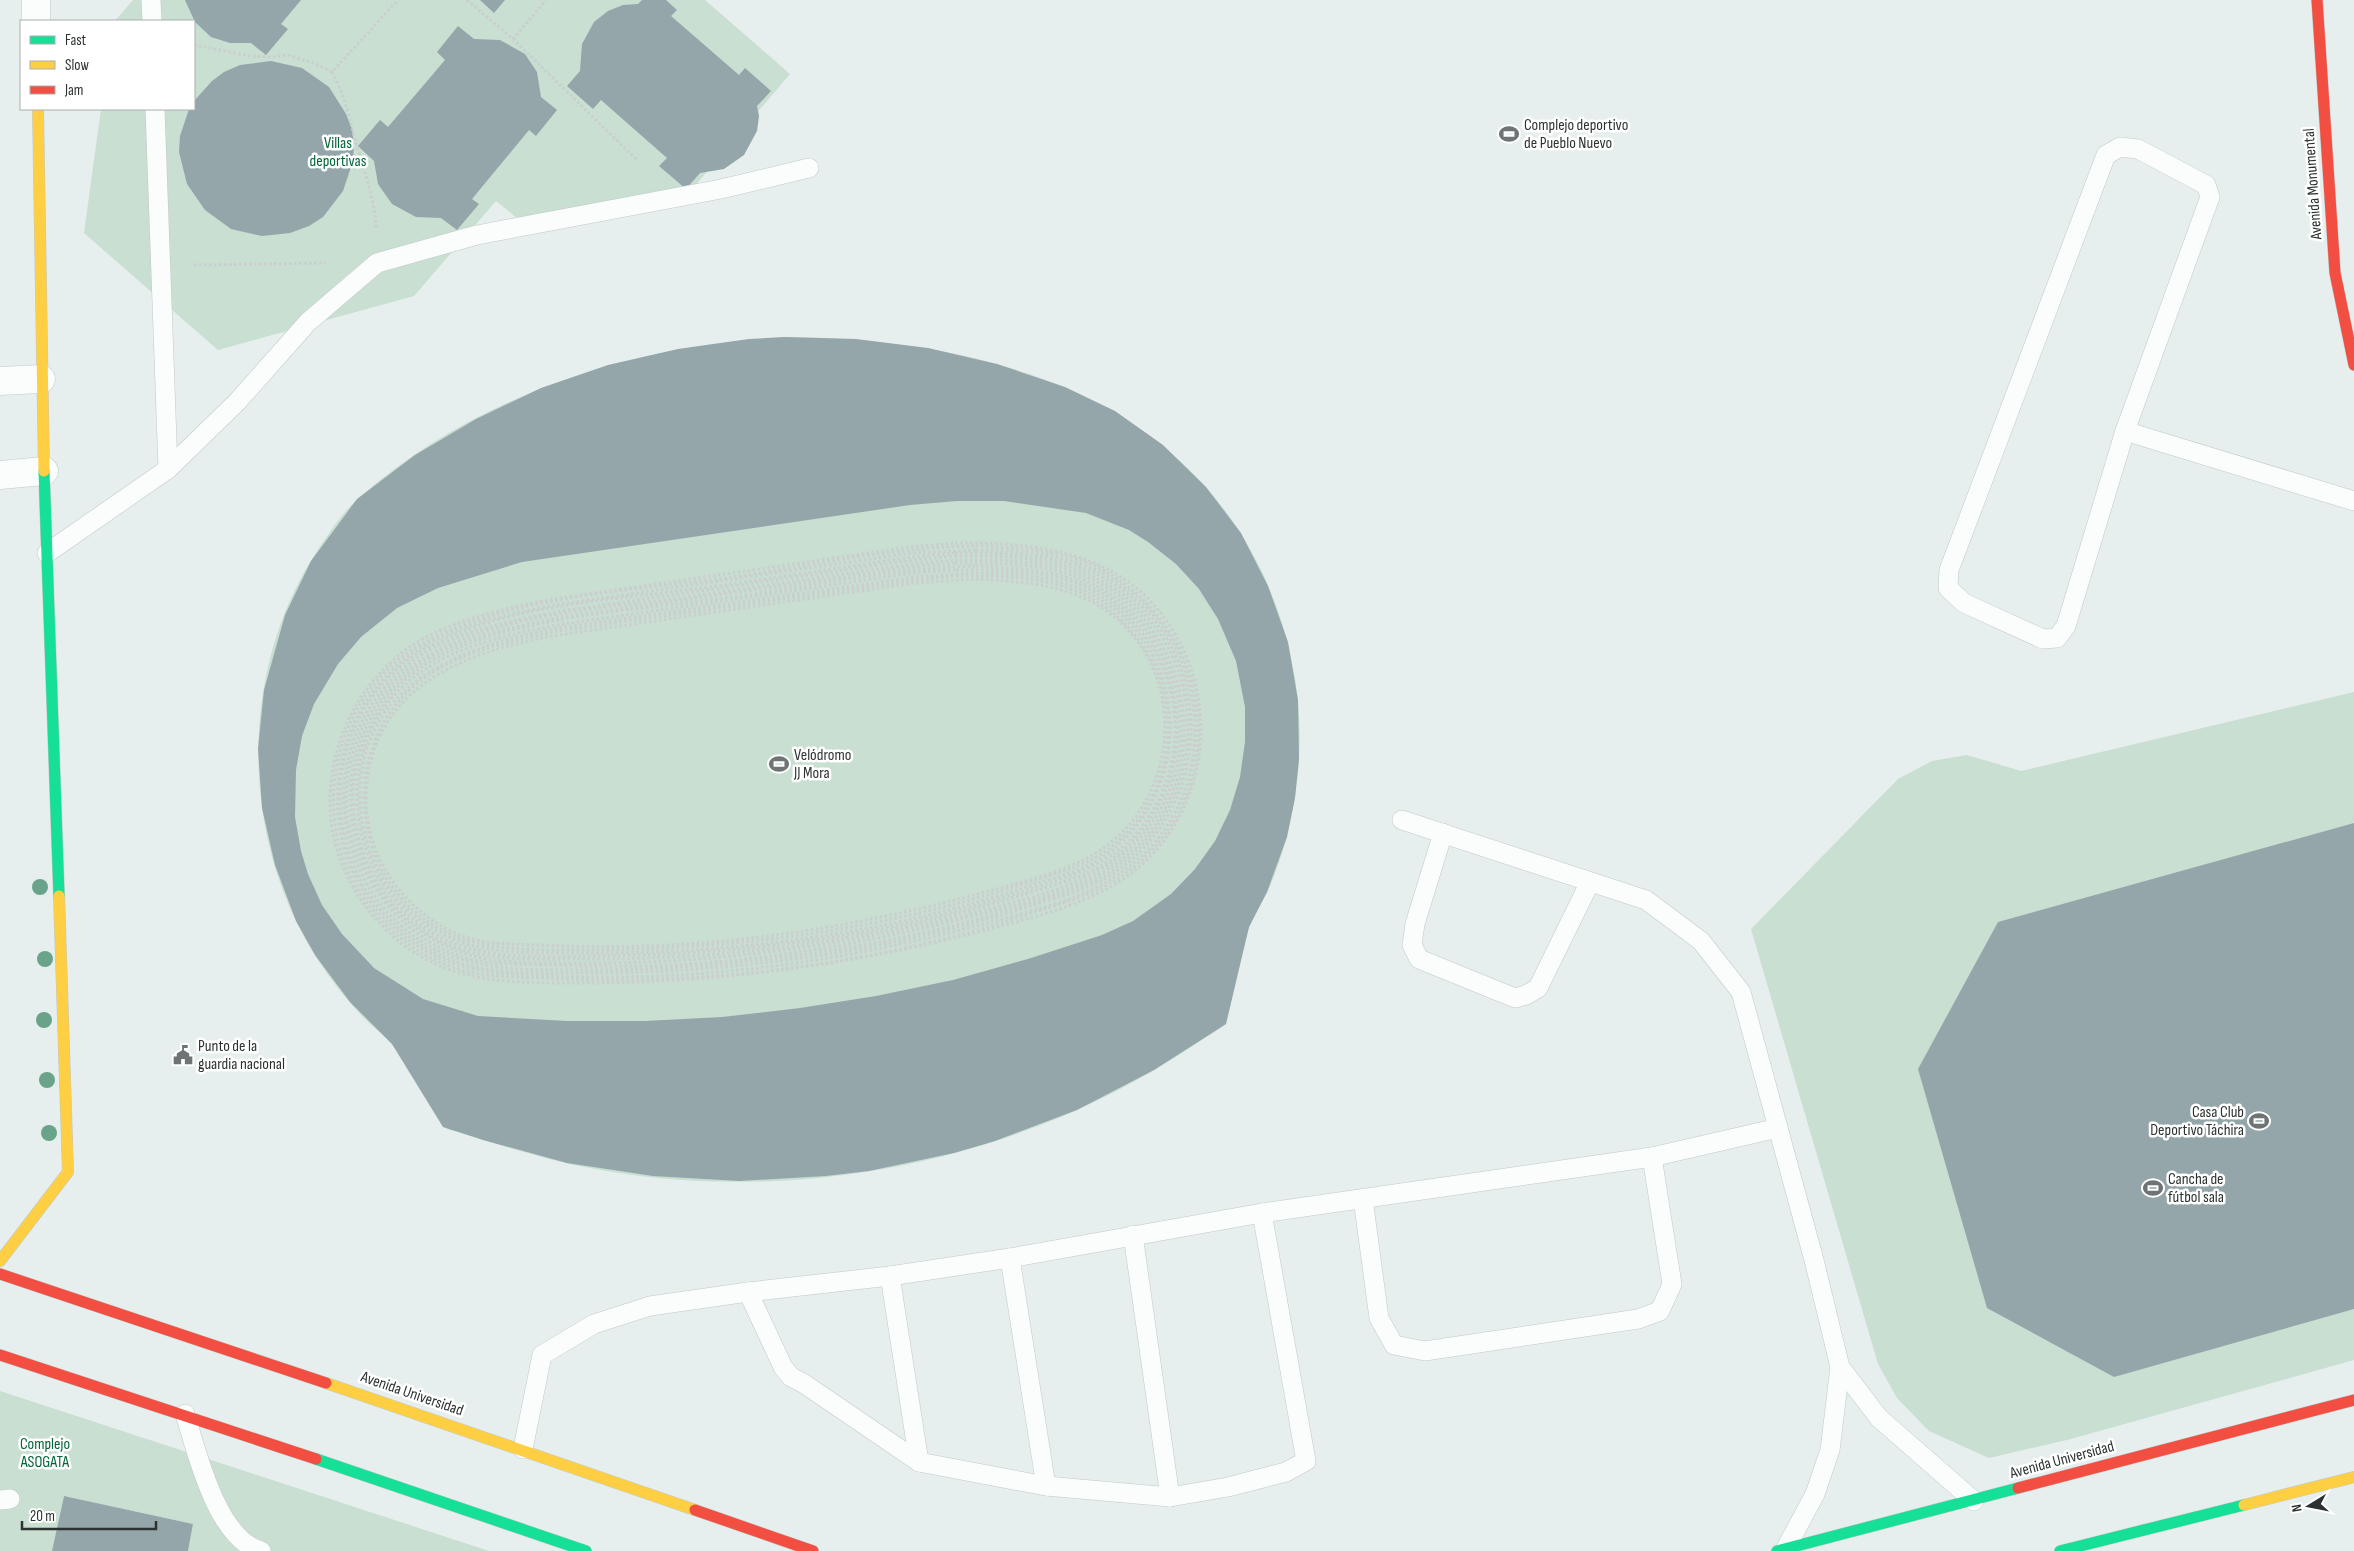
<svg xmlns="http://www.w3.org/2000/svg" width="2354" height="1551" font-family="'Sofia Sans Condensed',sans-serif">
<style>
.green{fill:#c8dfd2}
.building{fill:#94a6a9;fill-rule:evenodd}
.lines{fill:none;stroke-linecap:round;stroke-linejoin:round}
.lane-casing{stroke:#c2c9c9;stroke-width:20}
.street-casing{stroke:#c2c9c9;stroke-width:29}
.fast-casing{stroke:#c2c9c9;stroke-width:12}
.slow-casing{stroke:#c2c9c9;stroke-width:12}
.jam-casing{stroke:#c2c9c9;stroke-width:12}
.path{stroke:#cbcece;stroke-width:3;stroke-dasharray:2.5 2.5;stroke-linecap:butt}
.lane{stroke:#fbfcfc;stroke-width:19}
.street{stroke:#fbfcfc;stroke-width:28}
.fast{stroke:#16e098;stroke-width:11}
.slow{stroke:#ffcf43;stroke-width:11}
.jam{stroke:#f24e42;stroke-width:11}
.tree{fill:#68a38a}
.labels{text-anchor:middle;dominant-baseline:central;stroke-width:5;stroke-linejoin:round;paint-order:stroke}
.poi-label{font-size:16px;fill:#2c3231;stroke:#fff;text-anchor:start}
.park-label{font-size:16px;fill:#016539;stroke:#fff}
.street-label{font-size:16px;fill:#2c3231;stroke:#fff}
</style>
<rect width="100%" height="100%" fill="#e6eeee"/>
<g class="green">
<polygon points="133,0 705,0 790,74 688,194 522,222 496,201 414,296 218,350 84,233 101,109 194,109 194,21 115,21"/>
<path d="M785,337c189,2 390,51 478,237 27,58 40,122 36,186 -3,45 -13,90 -31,131 -6,12 -14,24 -19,37 -10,31 -15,64 -23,96 -47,32 -95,62 -147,85 -163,73 -356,94 -530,50 -29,-8 -58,-16 -86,-26 -7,-2 -14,-2 -19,-6 -1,-1 -10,-16 -11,-17 -14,-22 -26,-49 -43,-68 -9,-9 -20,-17 -29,-27 -25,-27 -47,-57 -63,-90 -58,-116 -53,-265 19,-374 13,-19 26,-40 44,-55 115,-101 273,-151 424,-159z"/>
<polygon points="2354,692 2354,1360 2067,1440 1989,1458 1929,1431 1897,1398 1878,1364 1751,929 1898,779 1932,761 1967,755 2021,771"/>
<polygon points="0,1391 489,1551 188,1551 193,1524 64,1496 52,1551 0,1551"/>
</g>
<g class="building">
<polygon points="185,0 301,0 281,24 288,29 266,55 251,43 230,43 211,37 195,22"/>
<polygon points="480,0 505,0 494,13"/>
<polygon points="642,0 666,0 677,10 671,16 739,75 745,68 771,91 757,106 759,116 757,131 744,155 724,169 700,173 686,189 659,166 667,158 601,100 593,109 567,86 580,71 582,44 594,22 608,11 623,5 638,4"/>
<polygon points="458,26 474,39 500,40 525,54 537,72 541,97 557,110 536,136 529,130 472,199 479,204 457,230 441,218 416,217 392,204 378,184 374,161 358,146 380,120 388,127 445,60 437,52"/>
<polygon points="271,61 302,68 329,87 346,114 352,129 354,145 353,161 343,191 323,217 309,226 290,233 262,236 231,229 205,210 187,184 179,152 180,136 189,109 194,109 194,101 212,81 224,72 240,65"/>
<path d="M785,337l71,2 72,9 69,16 68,23 50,24 48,34 43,42 35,46 27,53 20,56 10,58 1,59 -4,39 -8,39 -20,55 -18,35 -23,97 -72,46 -77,40 -82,31 -41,12 -85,18 -43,5 -87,5 -86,-5 -86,-13 -84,-23 -40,-13 -51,-83 -42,-42 -35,-47 -19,-34 -21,-56 -13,-57 -4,-59 6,-59 21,-75 26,-54 46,-62 58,-44 61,-36 65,-31 67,-23 70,-16 71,-10zM1004,501l82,12 43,17 19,12 28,22 23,25 19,30 18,42 9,46v35l-5,35 -10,33 -15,31 -20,28 -24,25 -38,27 -31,14 -74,24 -75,21 -77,16 -76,12 -78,9 -77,4h-78l-89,-5 -55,-17 -49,-31 -32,-34 -20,-29 -14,-31 -7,-23 -6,-34 1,-47 6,-34 12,-32 24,-40 23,-27 36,-29 41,-20 84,-26 388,-57 47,-4z"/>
<polygon points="2354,823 2354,1309 2114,1377 1987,1308 1918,1069 1998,922"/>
<polygon points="64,1496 193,1524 188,1551 52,1551"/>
</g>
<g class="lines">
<defs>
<g id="lane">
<polyline points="151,0 152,21"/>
<polyline points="155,109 168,469"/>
<polygon points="2120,147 2138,149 2206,185 2210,197 2125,431 2066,626 2057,638 2043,639 1964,603 1948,588 1949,570 2106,155"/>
<polyline points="2125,431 2354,501"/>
<polyline points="47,553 168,469 237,402 308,322 377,263 477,235 721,189 809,168"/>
<polyline points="1402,820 1646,900 1701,941 1741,992 1814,1260 1840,1367 1830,1450 1815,1494 1786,1548"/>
<polyline points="1443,833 1415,924 1412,945 1419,959 1515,998 1526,995 1538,988 1590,882"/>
<polyline points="1363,1199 1379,1318 1394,1345 1425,1351 1638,1319 1660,1311 1672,1284 1652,1157"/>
<polyline points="1133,1235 1170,1497"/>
<polyline points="1010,1258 1046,1486"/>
<polyline points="890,1276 919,1462"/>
<polyline points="748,1292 783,1367 791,1377 803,1383 919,1462 1046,1486 1170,1497 1228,1487 1286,1472 1306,1461 1262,1213"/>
<polyline points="1840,1367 1879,1418 1974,1501"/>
<path d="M185,1414c12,39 32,125 76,137"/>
<polyline points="523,1449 542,1355 594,1324 650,1306 748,1292 890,1276 1010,1258 1262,1213 1652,1157 1778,1128"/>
<polyline points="0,1500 10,1499"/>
</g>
<g id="street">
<polyline points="36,0 36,21"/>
<polyline points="0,381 41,379"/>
<polyline points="0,475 44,471"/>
</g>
<g id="fast">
<polyline points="44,471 59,896"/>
<polyline points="316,1459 586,1551"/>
<polyline points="1777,1551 2018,1488"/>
<polyline points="2060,1551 2244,1505"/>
</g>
<g id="slow">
<polyline points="38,109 44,471"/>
<polyline points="0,1261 68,1172 59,896"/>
<polyline points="326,1383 695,1510"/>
<polyline points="2244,1505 2354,1477"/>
</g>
<g id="jam">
<polyline points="2317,0 2335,273 2354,365"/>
<polyline points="0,1274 326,1383"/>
<polyline points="0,1355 316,1459"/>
<polyline points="2018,1488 2354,1400"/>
<polyline points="695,1510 813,1551"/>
</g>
</defs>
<use href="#lane" class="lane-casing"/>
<use href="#street" class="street-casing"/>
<use href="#fast" class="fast-casing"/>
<use href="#slow" class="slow-casing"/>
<use href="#jam" class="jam-casing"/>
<g class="path">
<polyline points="467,0 513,39 638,161"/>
<polyline points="513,39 546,0"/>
<polyline points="194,45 251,56 273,57 287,55 314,63 332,72 398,0"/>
<path d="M332,72c14,25 18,50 26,78 8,26 17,51 18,79"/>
<polyline points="194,265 325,263"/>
<path d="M955,543c89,-1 176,10 223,96 44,80 24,185 -52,238 -38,27 -88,39 -132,51 -136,36 -273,55 -414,55 -46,0 -96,1 -140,-17 -62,-26 -109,-92 -110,-160 -1,-70 34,-135 96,-169 39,-20 85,-30 127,-38l357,-52z"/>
<path d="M976,546c43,2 89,3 127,24 112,62 131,219 27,300 -29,23 -64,32 -98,43 -154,52 -330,74 -492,65 -29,-1 -58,-1 -85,-10 -49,-16 -88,-54 -108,-100 -30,-71 -9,-158 50,-207 79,-65 243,-70 343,-85 78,-12 157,-29 236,-30z"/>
<path d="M976,550c45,1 93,3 133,27 112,67 116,232 4,301 -38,24 -87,34 -129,46 -138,37 -283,58 -425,52 -46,-2 -92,-1 -133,-25 -112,-63 -118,-220 -17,-295 41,-31 97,-41 146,-51l356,-52z"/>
<path d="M955,553c44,0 92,0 133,17 124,54 138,220 32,299 -25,19 -56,26 -86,36 -145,47 -297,68 -450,68 -40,0 -86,2 -124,-10 -40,-13 -74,-40 -96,-76 -23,-40 -30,-87 -19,-131 11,-44 39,-83 78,-106 73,-43 180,-49 263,-60 75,-10 151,-22 226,-33z"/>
<path d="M955,556c44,0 92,0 133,18 121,54 134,216 29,293 -25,19 -56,26 -85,36 -144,46 -293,66 -443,67 -47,0 -99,2 -143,-16 -58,-24 -98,-82 -102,-144 -5,-67 31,-130 89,-162 37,-19 81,-28 122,-36l358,-52z"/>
<path d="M955,560c49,0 103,-1 148,25 102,60 110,213 11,280 -37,26 -93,39 -137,50 -111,29 -225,49 -339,51 -49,1 -98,-1 -147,-3 -60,-7 -106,-48 -131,-101 -35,-74 0,-170 71,-208 72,-40 167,-45 248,-56 78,-11 156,-23 234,-34z"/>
<path d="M955,563c49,0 102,0 145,25 103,58 109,212 9,276 -36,24 -83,35 -124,46 -137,36 -275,55 -417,53 -40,0 -86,1 -122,-17 -113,-53 -130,-203 -30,-279 39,-29 94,-39 140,-49l357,-51z"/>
<path d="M976,566c43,2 90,4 128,28 95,60 99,203 5,267 -22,15 -49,22 -75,30 -146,48 -298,69 -452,68 -42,0 -91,3 -131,-13 -58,-25 -95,-81 -98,-144 -2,-54 27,-109 73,-138 78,-48 216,-54 307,-67 81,-12 161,-28 243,-31z"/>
<path d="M956,570c34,0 70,0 104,8 60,16 107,70 114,132 6,51 -13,104 -53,138 -30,24 -67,33 -103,45 -138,45 -284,62 -429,63 -44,1 -95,3 -136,-13 -103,-42 -131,-188 -45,-261 41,-35 98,-47 149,-57l357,-52z"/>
<path d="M976,573c42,1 85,3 122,25 95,57 96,196 6,258 -21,15 -48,21 -72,29 -144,49 -298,69 -449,68 -41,0 -87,2 -125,-12 -58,-22 -96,-78 -98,-140 -3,-117 101,-155 198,-173l357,-51z"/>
<path d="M956,576c31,0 63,0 94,7 65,13 116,72 118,139 2,50 -20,99 -62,129 -24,16 -52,23 -80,32 -140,46 -286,66 -433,67 -43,0 -92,2 -133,-12 -104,-37 -129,-179 -47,-251 40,-35 95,-45 145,-56l357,-51z"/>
<path d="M976,579c38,2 77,4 112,21 101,50 101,196 8,253 -30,19 -81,31 -115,40 -143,39 -291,60 -440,52 -30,-1 -62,0 -90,-14 -51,-25 -86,-78 -85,-135 4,-111 101,-145 193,-161l356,-52z"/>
</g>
<use href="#lane" class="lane"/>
<use href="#street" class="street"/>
<use href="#fast" class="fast"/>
<use href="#slow" class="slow"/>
<use href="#jam" class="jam"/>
</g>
<g class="tree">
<circle cx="40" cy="887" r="8"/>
<circle cx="45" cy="959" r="8"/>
<circle cx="44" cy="1020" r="8"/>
<circle cx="47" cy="1080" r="8"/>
<circle cx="49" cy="1133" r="8"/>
</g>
<defs>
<symbol id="stadium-bare" viewBox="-9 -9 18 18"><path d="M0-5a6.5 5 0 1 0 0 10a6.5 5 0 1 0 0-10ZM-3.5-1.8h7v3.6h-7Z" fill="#6d7473" stroke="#fff" stroke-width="2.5" paint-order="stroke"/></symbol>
<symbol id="civic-bare" viewBox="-9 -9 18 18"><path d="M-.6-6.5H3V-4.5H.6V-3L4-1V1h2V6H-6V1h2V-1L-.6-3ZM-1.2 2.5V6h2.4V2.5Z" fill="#6d7473" stroke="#fff" stroke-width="2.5" paint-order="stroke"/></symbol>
</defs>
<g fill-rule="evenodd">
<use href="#stadium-bare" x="1495" y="120" width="28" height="28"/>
<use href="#stadium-bare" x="765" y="750" width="28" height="28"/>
<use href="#civic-bare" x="169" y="1041" width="28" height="28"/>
<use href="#stadium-bare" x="2245" y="1107" width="28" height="28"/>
<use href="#stadium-bare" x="2139" y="1174" width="28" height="28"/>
</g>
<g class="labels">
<g class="poi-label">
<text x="1524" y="125">Complejo deportivo<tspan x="1524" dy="18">de Pueblo Nuevo</tspan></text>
<text x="794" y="755">Velódromo<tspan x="794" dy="18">JJ Mora</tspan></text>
<text x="198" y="1046">Punto de la<tspan x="198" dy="18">guardia nacional</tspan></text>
<text x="2244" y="1112" text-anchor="end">Casa Club<tspan x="2244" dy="18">Deportivo Táchira</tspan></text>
<text x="2168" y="1179">Cancha de<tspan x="2168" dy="18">fútbol sala</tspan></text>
</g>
<g class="park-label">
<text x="338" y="143">Villas<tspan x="338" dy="18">deportivas</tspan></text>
<text x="45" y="1444">Complejo<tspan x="45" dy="18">ASOGATA</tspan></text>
</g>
<g class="street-label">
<text transform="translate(2313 184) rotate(-94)">Avenida Monumental</text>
<text transform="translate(412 1394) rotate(19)">Avenida Universidad</text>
<text transform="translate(2062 1460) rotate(-15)">Avenida Universidad</text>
</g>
</g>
<rect x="20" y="20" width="175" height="90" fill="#ffffff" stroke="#abadad"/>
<rect x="30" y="36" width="25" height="8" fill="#16e098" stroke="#abadad"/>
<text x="65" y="45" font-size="15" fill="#2c3231">Fast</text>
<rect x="30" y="61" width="25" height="8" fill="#ffcf43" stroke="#abadad"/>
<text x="65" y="70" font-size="15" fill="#2c3231">Slow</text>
<rect x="30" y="86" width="25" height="8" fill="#f24e42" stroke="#abadad"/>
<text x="65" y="95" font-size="15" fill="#2c3231">Jam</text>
<g transform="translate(2309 1506) rotate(260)" stroke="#ffffff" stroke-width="4" paint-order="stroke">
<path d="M0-4L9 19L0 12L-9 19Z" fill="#2c3231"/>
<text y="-8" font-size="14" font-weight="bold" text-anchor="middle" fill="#2c3231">N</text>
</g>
<path d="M22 1521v8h134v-8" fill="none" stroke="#2c3231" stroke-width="2.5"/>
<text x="30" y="1521" font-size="15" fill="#2c3231" stroke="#ffffff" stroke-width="4" paint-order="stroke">20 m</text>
</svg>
